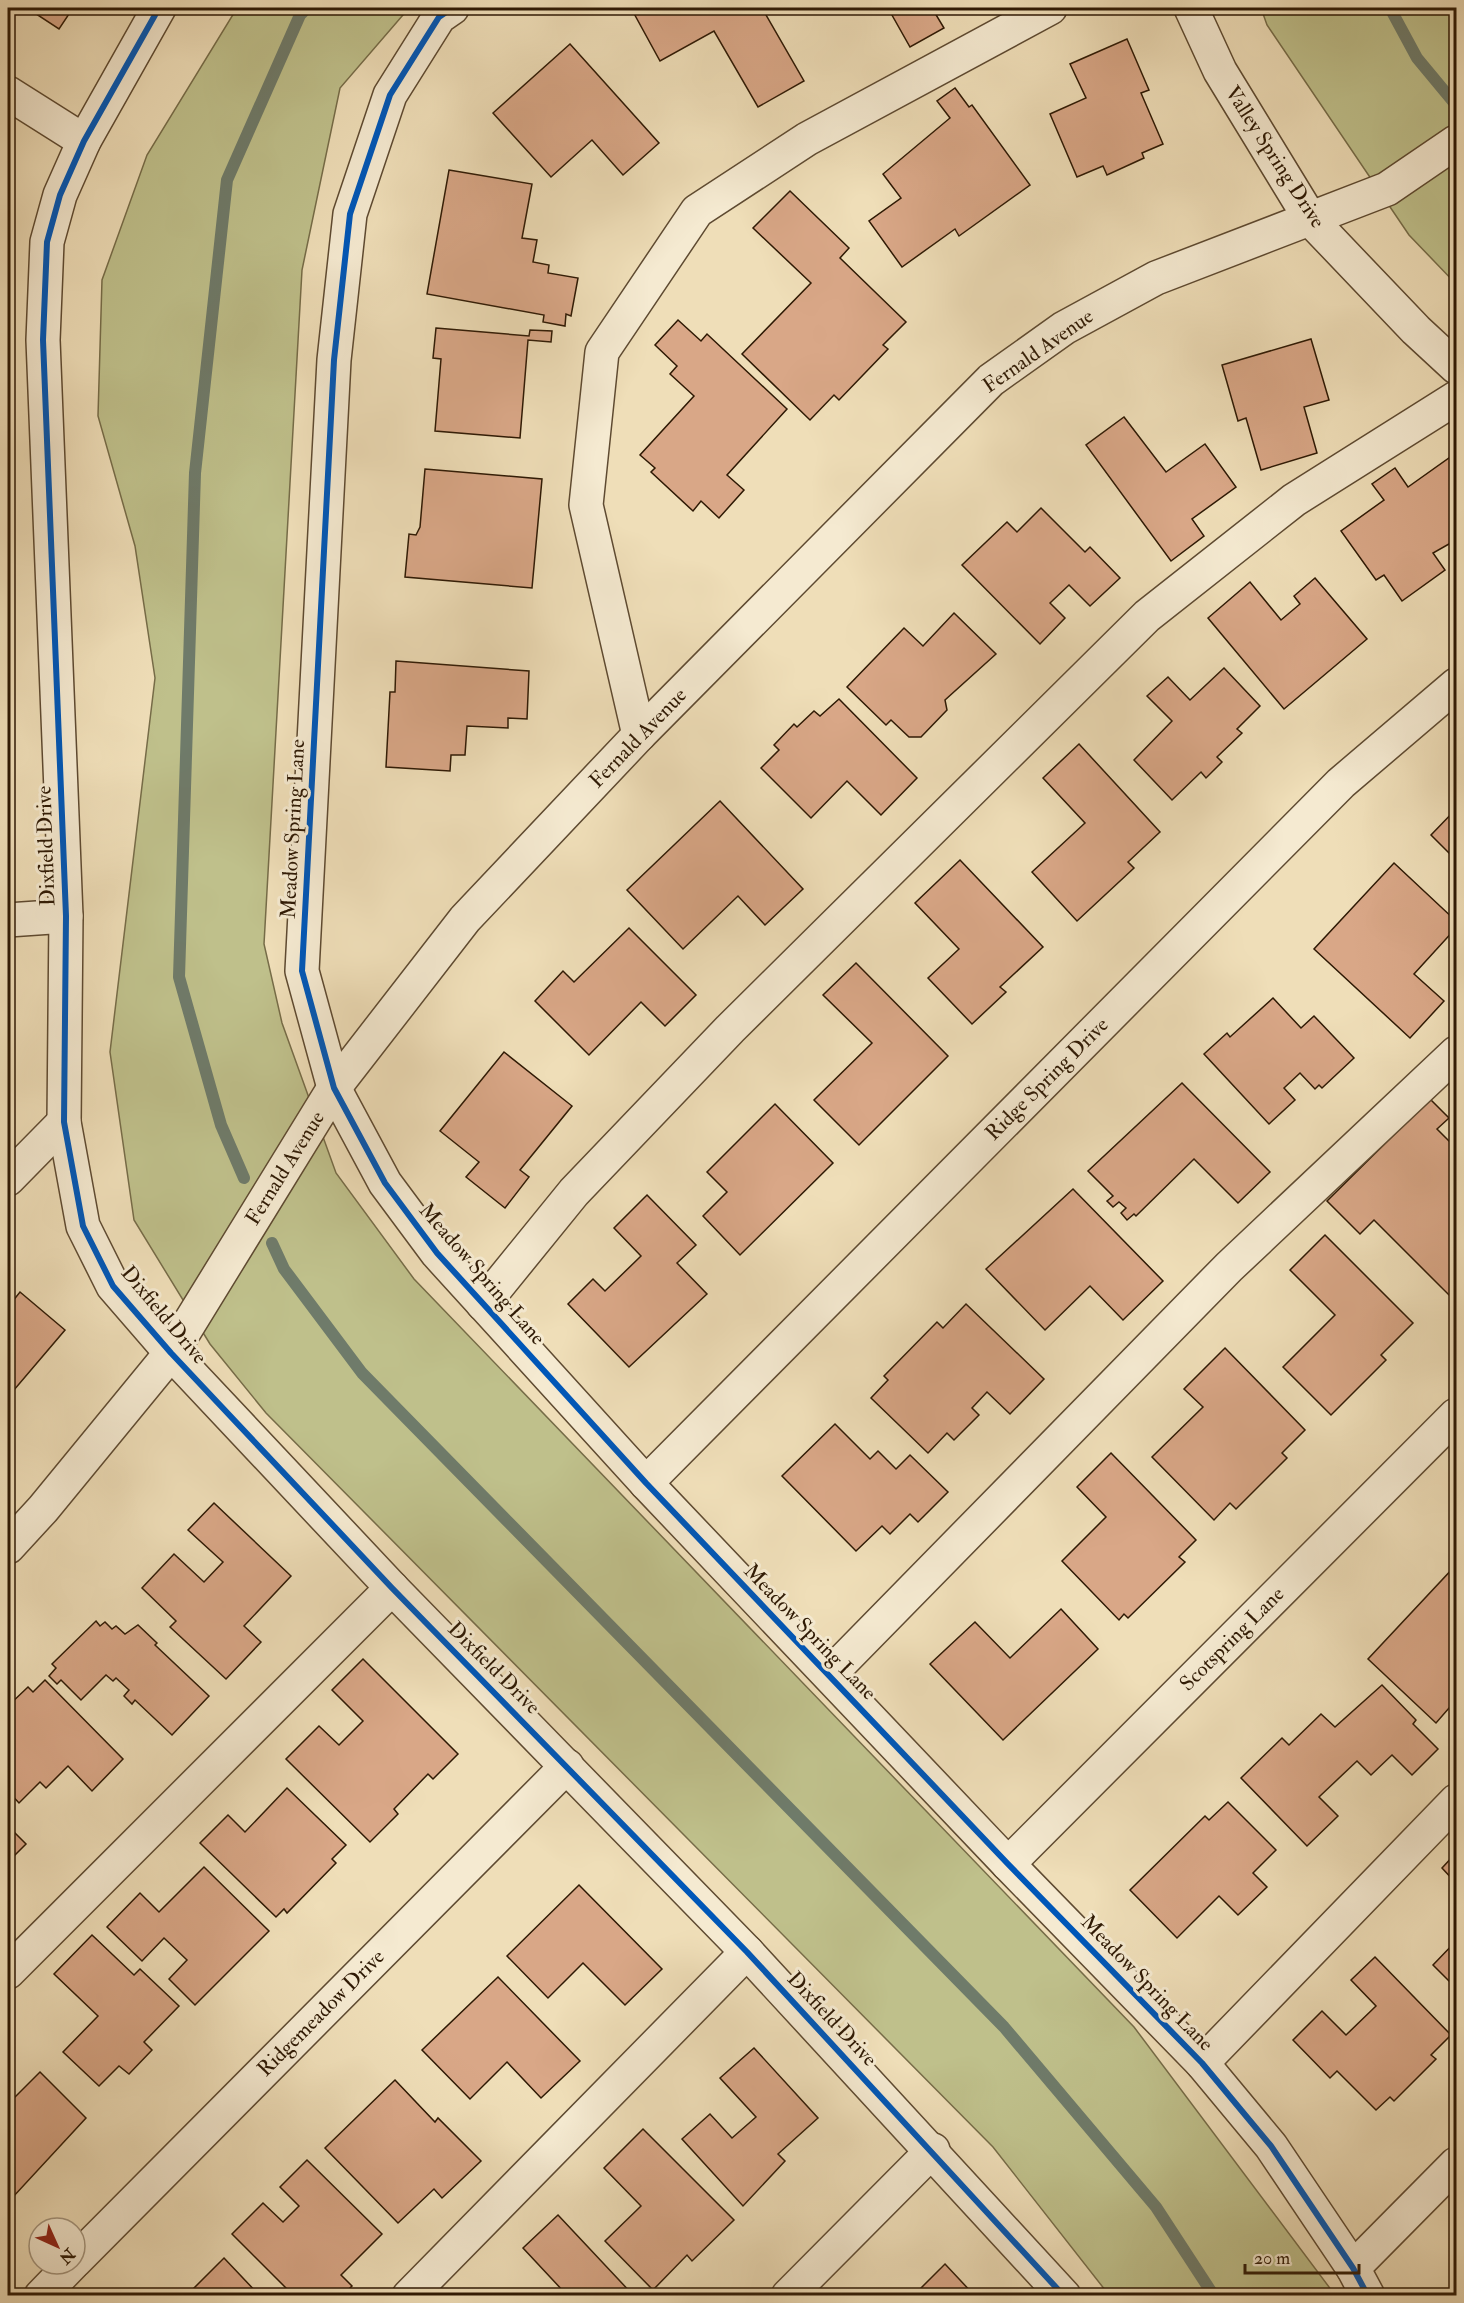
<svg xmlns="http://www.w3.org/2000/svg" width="1464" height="2303" font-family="'IM FELL Double Pica',serif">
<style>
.green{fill:#bfc08b;stroke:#766c48;stroke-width:1.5}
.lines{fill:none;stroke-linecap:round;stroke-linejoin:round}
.stream{stroke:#6f7b6a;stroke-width:12}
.building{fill:#d9a787;stroke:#2e1904;stroke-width:1.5}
.minor-casing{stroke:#5e4a31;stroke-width:36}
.minor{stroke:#f5ead1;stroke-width:33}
.cycleway-casing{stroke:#f5ead1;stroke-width:10}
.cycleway{stroke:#0057b8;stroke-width:6}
.labels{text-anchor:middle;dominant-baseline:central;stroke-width:6;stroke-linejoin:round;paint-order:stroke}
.street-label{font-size:21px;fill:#2e1904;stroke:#f5ead1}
</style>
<rect width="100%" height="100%" fill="#efdeb8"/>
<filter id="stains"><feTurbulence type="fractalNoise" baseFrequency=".00333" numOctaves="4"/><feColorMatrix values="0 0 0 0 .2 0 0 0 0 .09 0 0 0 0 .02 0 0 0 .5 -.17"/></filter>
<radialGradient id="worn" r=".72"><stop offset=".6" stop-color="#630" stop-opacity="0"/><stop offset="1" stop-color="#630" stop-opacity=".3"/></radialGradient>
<g class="green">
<polygon points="237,8 409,8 340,88 302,270 264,944 282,1023 336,1173 414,1279 1134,2027 1335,2295 1109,2295 993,2147 266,1413 210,1344 134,1220 110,1052 155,678 135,546 98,416 102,280 147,155"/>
<polygon points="1261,8 1456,8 1456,284 1409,235 1267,25"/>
</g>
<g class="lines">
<g class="stream">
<polyline points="1390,8 1417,58 1456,105"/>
<polyline points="244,1178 221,1125 179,977 195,473 227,180 300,15 307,8"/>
<polyline points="272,1243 284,1269 362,1373 1004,2027 1156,2207 1214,2296"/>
</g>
</g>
<g class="building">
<polygon points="27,8 73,8 59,29"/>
<polygon points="631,8 762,8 804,81 758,107 714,31 660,61"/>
<polygon points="888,8 932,8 944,28 910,47"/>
<polygon points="1127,39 1149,90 1141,93 1163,144 1142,153 1144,158 1107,175 1103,166 1077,177 1050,114 1086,98 1070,64"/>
<polygon points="570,44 659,143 623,175 592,140 551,177 493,113"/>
<polygon points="955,88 969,107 972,105 1030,185 959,236 955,229 902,267 869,221 901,198 883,174 950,118 937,101"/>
<polygon points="449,170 532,184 522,238 537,240 533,262 549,265 548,273 578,278 571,316 566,314 565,326 543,322 544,315 427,294"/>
<polygon points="790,191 849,248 840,258 906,322 883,345 888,349 839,400 834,395 810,420 742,354 811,283 753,228"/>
<polygon points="678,320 701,341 707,334 787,409 727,475 744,490 719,518 701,501 693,511 651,472 655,468 640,455 694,396 670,374 677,366 655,345"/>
<polygon points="436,328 529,336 530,330 552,331 551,342 528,340 520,438 435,431 441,359 433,358"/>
<polygon points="1311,339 1329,400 1304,407 1317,453 1261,470 1246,418 1238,421 1222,365"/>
<polygon points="1124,417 1166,472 1205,444 1236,487 1192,519 1204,536 1171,561 1086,445"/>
<polygon points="1456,453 1456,540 1433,553 1445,570 1402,601 1384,575 1376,580 1341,531 1384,500 1372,484 1395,468 1408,487"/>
<polygon points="425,469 542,479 532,588 405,577 409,534 416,535 420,527"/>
<polygon points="1041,508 1085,552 1090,547 1120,578 1090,606 1069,585 1050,603 1065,618 1040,644 962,565 1007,522 1017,532"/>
<polygon points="1315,578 1367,639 1284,709 1208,618 1250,582 1281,620 1300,604 1294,596"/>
<polygon points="954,613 996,654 945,700 947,710 921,737 909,737 891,720 886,725 847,687 904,628 923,646"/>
<polygon points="396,661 529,671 527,719 508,718 508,728 467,726 465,755 451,755 450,771 386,767 390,692 395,692"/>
<polygon points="1224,668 1260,706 1237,729 1242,733 1217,757 1222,762 1206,778 1201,772 1172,800 1134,760 1172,721 1147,696 1168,677 1190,700"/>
<polygon points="839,699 917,778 881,815 847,781 811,818 761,768 779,750 774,745 794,724 797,727 814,711 820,716"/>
<polygon points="1079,744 1160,832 1128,862 1134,868 1077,921 1032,872 1085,823 1043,778"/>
<polygon points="720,801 803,889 765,925 738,896 683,949 627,890"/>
<polygon points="1456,809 1456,860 1431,835"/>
<polygon points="960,860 1043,947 1000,987 1006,992 972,1024 928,978 959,949 915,903"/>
<polygon points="1394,863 1456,921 1456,928 1414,974 1444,1001 1410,1038 1314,949"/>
<polygon points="629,928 696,995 665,1026 641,1002 589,1055 535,1001 563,971 574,982"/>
<polygon points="856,963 948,1056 859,1145 814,1100 872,1043 823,995"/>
<polygon points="1273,998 1301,1028 1314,1016 1354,1058 1322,1088 1319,1085 1315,1089 1300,1073 1284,1088 1295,1100 1269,1124 1204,1054 1227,1033 1230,1037"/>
<polygon points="504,1052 572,1106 520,1170 529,1177 505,1208 466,1177 479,1162 440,1131"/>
<polygon points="1182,1083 1270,1172 1238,1203 1194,1159 1136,1216 1134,1214 1127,1220 1121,1213 1126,1208 1119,1202 1113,1207 1107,1201 1113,1196 1088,1171"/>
<polygon points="1430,1099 1449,1118 1437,1129 1456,1148 1456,1289 1450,1296 1374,1220 1360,1234 1327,1201"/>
<polygon points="775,1104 833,1163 740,1255 703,1216 727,1192 707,1172"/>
<polygon points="1073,1189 1163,1281 1123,1320 1090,1286 1045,1330 986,1269"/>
<polygon points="647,1195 696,1245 677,1263 707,1294 629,1367 568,1304 593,1279 605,1291 641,1256 614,1228"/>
<polygon points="1325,1235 1413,1323 1381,1355 1386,1360 1331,1415 1283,1367 1335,1315 1290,1270"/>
<polygon points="20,1292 65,1330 8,1397 8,1307"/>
<polygon points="966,1304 1044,1379 1010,1414 987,1392 972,1408 979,1415 954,1440 947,1433 928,1453 871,1398 888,1380 884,1376 937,1322 943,1328"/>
<polygon points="1225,1348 1305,1430 1282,1453 1287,1458 1236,1509 1230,1503 1214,1520 1152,1457 1203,1407 1184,1389"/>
<polygon points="835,1424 870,1459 878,1451 896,1469 910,1455 948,1492 918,1522 910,1514 890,1534 882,1526 856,1551 782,1476"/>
<polygon points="1111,1453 1196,1540 1179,1557 1185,1562 1128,1618 1124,1614 1119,1620 1062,1561 1106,1517 1077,1487"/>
<polygon points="214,1503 291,1576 244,1626 261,1642 226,1679 170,1627 176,1621 142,1588 174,1554 204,1582 223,1562 188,1530"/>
<polygon points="1456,1565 1456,1671 1453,1675 1456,1679 1456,1700 1436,1723 1368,1659"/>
<polygon points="1061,1609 1098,1649 1003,1740 930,1664 975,1622 1010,1658"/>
<polygon points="96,1621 100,1626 105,1622 112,1629 116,1626 125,1634 138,1625 157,1643 155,1645 209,1696 172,1735 135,1700 132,1704 124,1696 129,1690 116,1678 113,1681 106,1675 81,1700 61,1680 57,1684 49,1676 56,1668 52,1664"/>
<polygon points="363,1659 458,1754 433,1779 428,1774 394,1809 398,1814 370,1842 286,1759 319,1726 339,1745 363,1721 332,1690"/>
<polygon points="45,1680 123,1759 92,1791 68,1766 46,1788 40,1782 19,1803 8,1791 8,1706 28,1687 33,1692"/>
<polygon points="1382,1685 1416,1720 1413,1724 1438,1749 1412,1775 1392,1755 1371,1775 1357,1761 1319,1797 1338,1816 1307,1846 1241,1778 1282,1738 1289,1745 1321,1714 1335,1727"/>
<polygon points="287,1788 346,1845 332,1859 336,1863 287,1913 284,1909 276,1917 200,1843 228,1815 245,1832"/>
<polygon points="1228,1802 1276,1850 1253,1873 1267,1887 1238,1915 1219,1896 1177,1938 1130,1890 1205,1816 1209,1820"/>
<polygon points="8,1826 26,1844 8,1862"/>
<polygon points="1456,1853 1456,1883 1442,1868"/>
<polygon points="204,1867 269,1931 195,2005 169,1979 187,1960 164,1938 142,1961 107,1927 140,1893 159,1912"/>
<polygon points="579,1885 662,1969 625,2005 583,1963 548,1998 507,1956"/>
<polygon points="92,1935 134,1975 140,1969 179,2006 144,2042 152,2050 129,2074 119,2066 99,2086 63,2052 98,2016 54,1974"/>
<polygon points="1456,1941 1456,1988 1433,1965"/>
<polygon points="1375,1957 1451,2035 1431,2055 1436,2059 1394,2101 1390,2097 1376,2110 1337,2071 1330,2078 1293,2040 1322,2011 1346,2035 1376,2006 1351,1980"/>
<polygon points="498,1977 580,2061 541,2098 507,2062 470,2099 422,2050"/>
<polygon points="754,2048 818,2118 778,2154 785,2161 743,2206 682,2139 710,2114 732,2138 756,2117 720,2078"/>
<polygon points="40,2072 86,2118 13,2197 8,2192 8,2104"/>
<polygon points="395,2080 435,2122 438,2118 481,2161 442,2198 434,2189 398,2223 325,2148"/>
<polygon points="643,2129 734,2220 692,2261 687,2255 653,2290 605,2241 641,2206 604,2168"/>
<polygon points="307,2160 382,2234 341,2275 352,2286 342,2296 294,2296 232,2234 263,2203 283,2222 299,2206 280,2187"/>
<polygon points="558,2215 634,2296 562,2296 565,2293 523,2248"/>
<polygon points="224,2258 260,2296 186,2296"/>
<polygon points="945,2264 975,2296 913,2296"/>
</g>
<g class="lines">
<defs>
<g id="minor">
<polyline points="159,8 84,141 60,195 47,242 43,340 66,916 64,1122 83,1226 113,1286 171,1353 392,1588 747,1952 1064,2296"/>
<polyline points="452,8 439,17 390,95 350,214 334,360 302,971 334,1088 385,1183 437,1253 646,1483 1008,1864 1202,2063 1271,2146 1353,2268 1368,2296"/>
<polyline points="1191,8 1220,71 1311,220 1416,330 1456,367"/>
<polyline points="8,93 84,141"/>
<polyline points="639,735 586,505 602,352 697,211 807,139 1050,8"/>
<polyline points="8,920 66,916"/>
<polyline points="8,1179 64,1122"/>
<polyline points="483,1304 574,1192 730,1029 1147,616 1294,500 1456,398"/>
<polyline points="646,1483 1341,783 1456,685"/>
<polyline points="8,1547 43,1509 171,1353 334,1088 465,919 639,735 991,380 1064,328 1156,278 1387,189 1456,142"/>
<polyline points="829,1675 1229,1267 1456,1053"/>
<polyline points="1008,1864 1456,1415"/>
<polyline points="8,1972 392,1588"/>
<polyline points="1202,2063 1456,1801"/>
<polyline points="75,2261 567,1766"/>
<polyline points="1353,2268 1456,2164"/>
<polyline points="41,2296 72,2264"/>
<polyline points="409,2296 747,1952"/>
<polyline points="788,2296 933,2150"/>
</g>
</defs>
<use href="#minor" class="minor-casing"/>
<use href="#minor" class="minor"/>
<defs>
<g id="cycleway">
<polyline points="159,8 84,141 60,195 47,242 43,340 66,916 64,1122 83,1226 113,1286 171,1353 392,1588 747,1952 1064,2296"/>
<polyline points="452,8 439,17 390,95 350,214 334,360 302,971 334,1088 385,1183 437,1253 646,1483 1008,1864 1202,2063 1271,2146 1353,2268 1368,2296"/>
</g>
</defs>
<use href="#cycleway" class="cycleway-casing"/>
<use href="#cycleway" class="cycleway"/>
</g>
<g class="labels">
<g class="street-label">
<text transform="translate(1275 157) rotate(57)">Valley Spring Drive</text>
<text transform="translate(1038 351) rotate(-35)">Fernald Avenue</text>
<text transform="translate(638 738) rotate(-46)">Fernald Avenue</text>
<text transform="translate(293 829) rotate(-87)">Meadow Spring Lane</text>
<text transform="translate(46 846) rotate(-92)">Dixfield Drive</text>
<text transform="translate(1047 1079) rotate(-45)">Ridge Spring Drive</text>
<text transform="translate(285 1168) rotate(-58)">Fernald Avenue</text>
<text transform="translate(482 1274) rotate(49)">Meadow Spring Lane</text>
<text transform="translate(164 1315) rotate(50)">Dixfield Drive</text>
<text transform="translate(810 1632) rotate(46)">Meadow Spring Lane</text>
<text transform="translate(1232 1639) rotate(-45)">Scotspring Lane</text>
<text transform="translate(494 1668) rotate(45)">Dixfield Drive</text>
<text transform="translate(1147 1983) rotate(46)">Meadow Spring Lane</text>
<text transform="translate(321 2013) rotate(-45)">Ridgemeadow Drive</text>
<text transform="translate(832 2019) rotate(47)">Dixfield Drive</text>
</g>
</g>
<rect width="1464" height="2303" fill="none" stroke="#efdeb8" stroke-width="30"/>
<rect x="9" y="9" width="1446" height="2285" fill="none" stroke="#2e1904" stroke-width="3"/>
<rect x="15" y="15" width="1434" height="2273" fill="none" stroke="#2e1904" stroke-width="1.5"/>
<g transform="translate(57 2246) rotate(135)"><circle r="28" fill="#f5ead1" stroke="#a5967f" stroke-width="1.5"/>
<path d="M0-4.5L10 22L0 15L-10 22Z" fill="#8f2418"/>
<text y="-9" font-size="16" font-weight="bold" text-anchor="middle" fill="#2e1904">N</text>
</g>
<path d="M1245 2264v9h114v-9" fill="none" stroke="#2e1904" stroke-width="3"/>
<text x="1254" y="2264" font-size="18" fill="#2e1904" stroke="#f5ead1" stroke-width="4.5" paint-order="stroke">20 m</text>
<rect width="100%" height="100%" filter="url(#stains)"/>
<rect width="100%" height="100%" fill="url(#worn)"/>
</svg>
